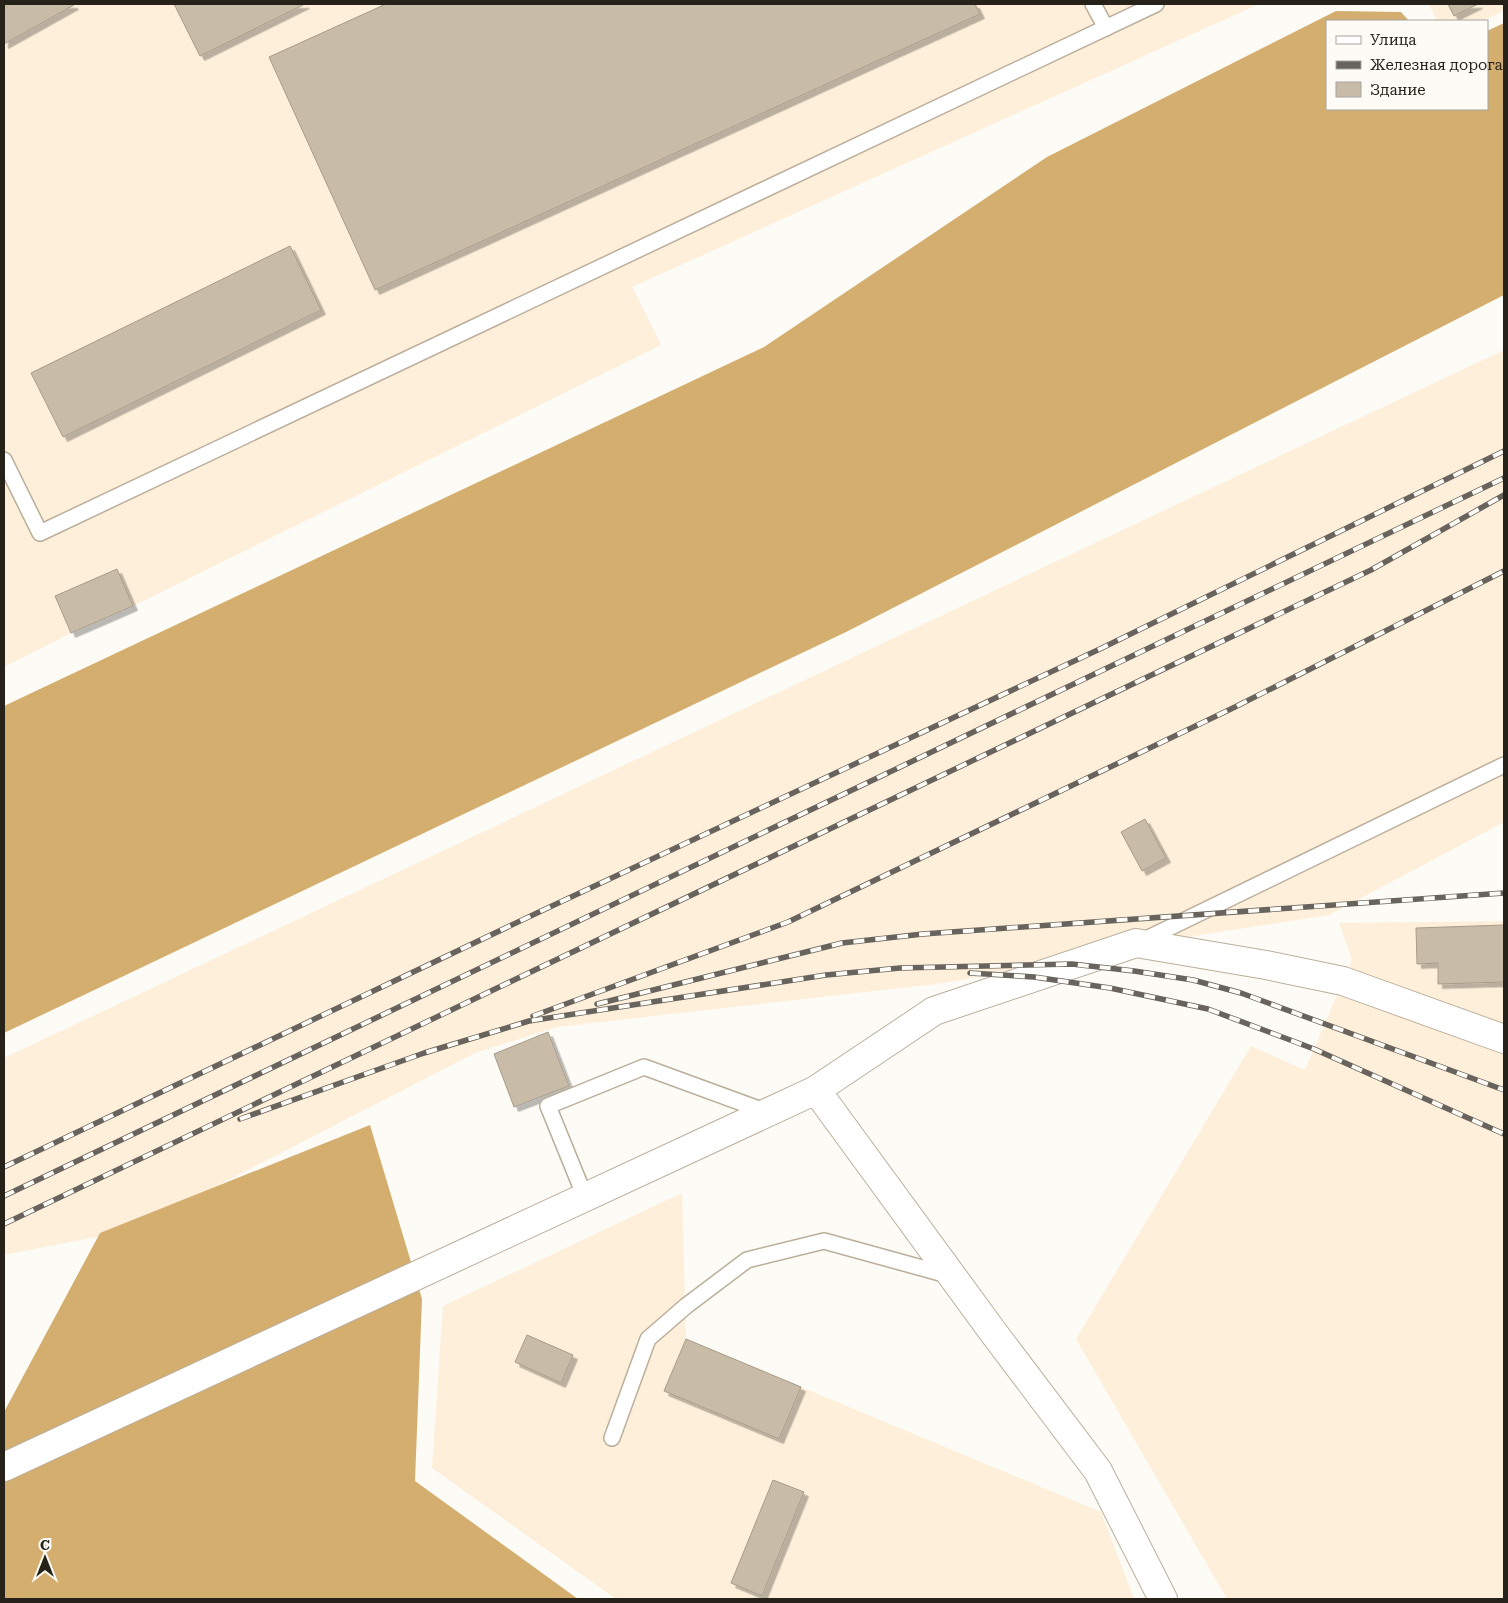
<svg xmlns="http://www.w3.org/2000/svg" width="1508" height="1603" font-family="'Roboto Serif',serif">
<style>
.built{fill:#fdefd9}
.forest{fill:#d4ae6e}
.building{fill:#c8bca8;stroke:#a79b88;filter:url(#shadow)}
.lines{fill:none;stroke-linecap:round;stroke-linejoin:round}
.service-casing{stroke:#bbaf9c;stroke-width:18}
.minor-casing{stroke:#bbaf9c;stroke-width:30}
.service{stroke:#fff;stroke-width:15}
.minor{stroke:#fff;stroke-width:28}
.rail-casing{stroke:#68645d;stroke-width:5.5}
.rail{stroke:#fdfbf6;stroke-width:4;stroke-dasharray:11;stroke-linecap:butt}
</style>
<defs>
<filter id="shadow"><feDropShadow dx="4.5" dy="4.5" stdDeviation="0" flood-color="#0004"/></filter>
</defs>
<rect width="100%" height="100%" fill="#fdfbf6"/>
<g class="built">
<polygon points="4,4 1259,4 632,287 661,345 133,606 71,633 4,667"/>
<polygon points="1429,4 1504,4 1504,11 1482,21 1437,21"/>
<polygon points="1504,350 1504,822 1329,915 1181,938 945,983 557,1027 475,1053 131,1230 4,1255 4,1058"/>
<polygon points="1504,921 1504,1599 1227,1599 1076,1339 1251,1046 1305,1070 1352,960 1339,923"/>
<polygon points="682,1193 686,1339 1101,1512 1134,1599 616,1599 432,1468 443,1306"/>
</g>
<g class="forest">
<polygon points="1336,11 1401,12 1409,21 1327,21 1327,109 1487,109 1487,31 1504,23 1504,295 846,632 4,1033 4,706 764,347 1047,157"/>
<polygon points="370,1125 422,1299 415,1481 578,1599 4,1599 4,1412 100,1233"/>
</g>
<g class="building">
<polygon points="4,4 73,4 74,5 4,44"/>
<polygon points="174,4 305,4 200,56"/>
<polygon points="386,4 975,4 980,14 375,290 269,57"/>
<polygon points="1448,4 1478,4 1454,16"/>
<polygon points="290,246 321,310 63,437 31,373"/>
<polygon points="117,569 133,606 71,633 55,596"/>
<polygon points="1145,819 1166,858 1142,871 1121,832"/>
<polygon points="1504,925 1504,982 1438,984 1438,963 1417,964 1416,928"/>
<polygon points="548,1032 569,1086 514,1107 494,1054"/>
<polygon points="527,1335 573,1355 561,1383 515,1362"/>
<polygon points="686,1339 801,1387 779,1439 664,1391"/>
<polygon points="773,1480 804,1492 762,1596 731,1583"/>
</g>
<g class="lines">
<defs>
<g id="service">
<polyline points="1093,4 1106,28"/>
<polyline points="4,460 40,533 1156,4"/>
<polyline points="1140,942 1504,765"/>
<polyline points="585,1197 548,1106 644,1067 767,1112"/>
<polyline points="612,1438 648,1339 686,1306 747,1260 824,1241 951,1276"/>
</g>
<g id="minor">
<polyline points="816,1090 993,1332 1098,1471 1163,1599"/>
<polyline points="4,1467 816,1090 934,1011 1136,943 1266,965 1343,981 1504,1039"/>
</g>
</defs>
<use href="#service" class="service-casing"/>
<use href="#minor" class="minor-casing"/>
<use href="#service" class="service"/>
<use href="#minor" class="minor"/>
<defs>
<g id="rail">
<polyline points="970,973 1034,977 1110,988 1208,1009 1314,1049 1504,1134"/>
<polyline points="597,1004 842,943 923,934 1504,893"/>
<polyline points="533,1016 788,922 1235,707 1504,571"/>
<polyline points="240,1119 424,1053 529,1021 826,975 900,968 1072,964 1134,971 1193,980 1241,993 1504,1090"/>
<polyline points="4,1167 537,913 1102,648 1504,451"/>
<polyline points="4,1196 1504,478"/>
<polyline points="4,1224 1371,570 1504,495"/>
</g>
</defs>
<use href="#rail" class="rail-casing"/>
<use href="#rail" class="rail"/>
</g>
<rect width="1508" height="1603" fill="none" stroke="#26221a" stroke-width="10"/>
<rect x="1326" y="20" width="162" height="90" fill="#fdfbf6" stroke="#a7a49e"/>
<rect x="1336" y="36" width="25" height="8" fill="#ffffff" stroke="#a7a49e"/>
<text x="1370" y="45" font-size="15" fill="#26221a">Улица</text>
<rect x="1336" y="61" width="25" height="8" fill="#68645d" stroke="#a7a49e"/>
<text x="1370" y="70" font-size="15" fill="#26221a">Железная дорога</text>
<rect x="1336" y="82" width="25" height="15" fill="#c8bca8" stroke="#a7a49e"/>
<text x="1370" y="95" font-size="15" fill="#26221a">Здание</text>
<g transform="translate(45 1558)" stroke="#fdfbf6" stroke-width="4" paint-order="stroke">
<path d="M0-4L9 19L0 12L-9 19Z" fill="#26221a"/>
<text y="-8" font-size="14" font-weight="bold" text-anchor="middle" fill="#26221a">С</text>
</g>
</svg>
